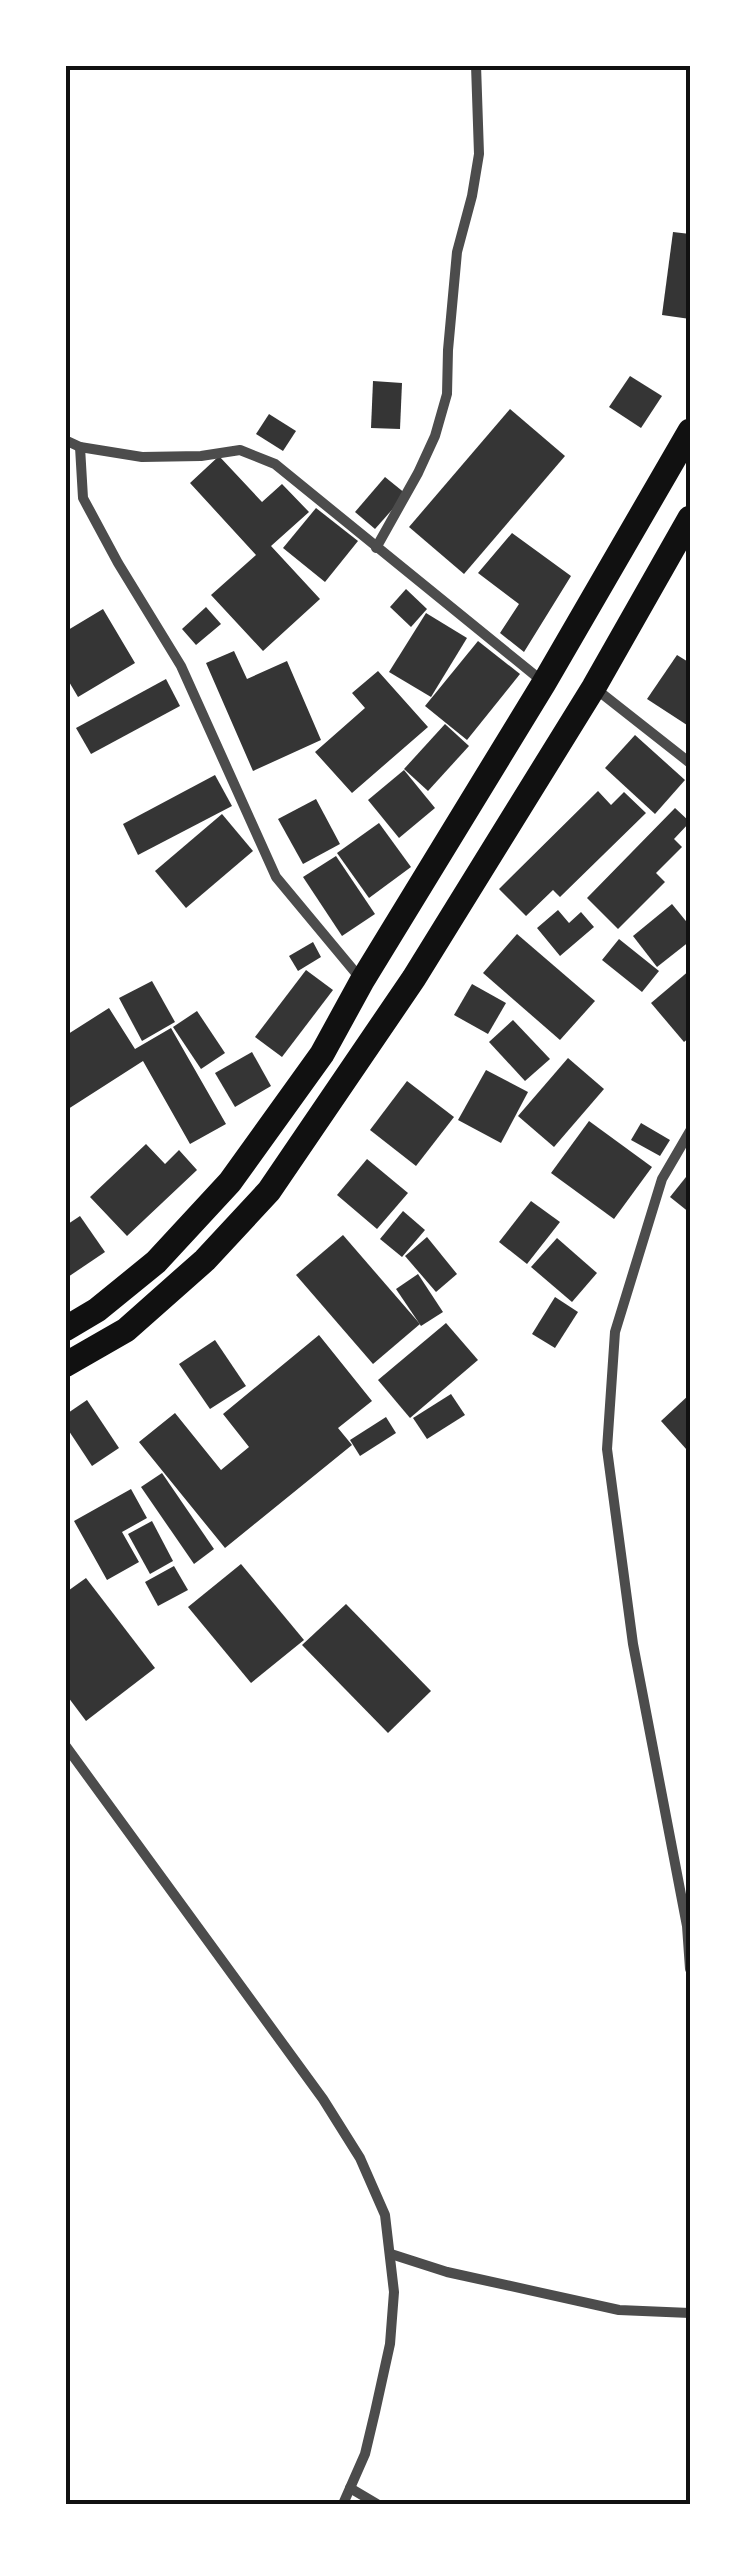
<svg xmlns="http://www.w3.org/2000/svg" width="755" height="2569" font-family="'Archivo Narrow',sans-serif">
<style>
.building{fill:#353535}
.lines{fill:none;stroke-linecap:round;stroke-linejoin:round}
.minor{stroke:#4c4c4c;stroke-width:10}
.primary{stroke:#111;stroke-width:25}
.neatline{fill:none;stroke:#111;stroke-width:4}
</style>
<rect width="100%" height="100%" fill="#fff"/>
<g class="building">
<polygon points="673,232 690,234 690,319 662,315"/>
<polygon points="630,376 662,396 641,428 609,407"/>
<polygon points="373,381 402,383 400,429 371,428"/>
<polygon points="510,409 565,456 464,574 409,527"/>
<polygon points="269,414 296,431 283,451 256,434"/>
<polygon points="219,456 262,502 282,484 309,512 271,546 320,599 263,651 211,595 256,555 190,483"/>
<polygon points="385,477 406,494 375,529 355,512"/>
<polygon points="316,508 358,541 325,582 283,548"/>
<polygon points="512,533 571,576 524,652 500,633 519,604 478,573"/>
<polygon points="406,589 427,609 411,627 390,607"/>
<polygon points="206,607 221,624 196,645 182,629"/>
<polygon points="103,609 135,663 78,697 65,675 65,626 68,630"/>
<polygon points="426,613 467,638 431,697 389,672"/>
<polygon points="478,641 520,674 467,740 425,706"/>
<polygon points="234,651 247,679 287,661 321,740 253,771 206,663"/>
<polygon points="677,655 690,663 690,727 647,699"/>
<polygon points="378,671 428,727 352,793 315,752 365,708 352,693"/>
<polygon points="166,679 180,706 91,754 76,728"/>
<polygon points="445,724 469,746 428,791 404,769"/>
<polygon points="635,735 685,780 655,814 605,768"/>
<polygon points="404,770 435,808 399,838 368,800"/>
<polygon points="215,775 232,806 138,855 123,824"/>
<polygon points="598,791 611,805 624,792 646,813 560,897 553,890 526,916 499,889"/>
<polygon points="316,799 340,844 303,864 278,819"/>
<polygon points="675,808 690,822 674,839 682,847 656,873 665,882 618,929 587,898"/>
<polygon points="222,814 253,851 186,908 155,871"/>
<polygon points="379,823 411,867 369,898 337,853"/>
<polygon points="336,856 375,914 342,936 303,877"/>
<polygon points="672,904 690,926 690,941 657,967 633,936"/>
<polygon points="558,910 569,923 581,912 594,927 560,956 537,928"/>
<polygon points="517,934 595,1001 560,1040 483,973"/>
<polygon points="619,939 659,971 642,992 602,960"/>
<polygon points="313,942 321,957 298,971 289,956"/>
<polygon points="306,970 333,990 282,1057 255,1037"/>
<polygon points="690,970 690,1037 684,1042 651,1003"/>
<polygon points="152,981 175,1022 142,1041 119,998"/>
<polygon points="472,984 506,1003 488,1034 454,1015"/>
<polygon points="109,1008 135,1049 171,1028 226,1124 190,1144 143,1061 65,1111 65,1036"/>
<polygon points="197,1011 225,1053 201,1069 173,1027"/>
<polygon points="513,1020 550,1059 525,1081 489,1042"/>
<polygon points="252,1052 271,1086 235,1107 215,1073"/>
<polygon points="568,1058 604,1089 554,1147 518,1116"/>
<polygon points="486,1070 528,1092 501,1143 458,1120"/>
<polygon points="407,1081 454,1117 416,1166 370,1130"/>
<polygon points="589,1121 652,1167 614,1219 551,1173"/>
<polygon points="641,1123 670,1140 660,1156 631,1140"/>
<polygon points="146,1144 165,1164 179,1150 197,1170 127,1236 90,1197"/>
<polygon points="367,1159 408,1193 377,1229 337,1195"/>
<polygon points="690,1172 690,1213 670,1197"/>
<polygon points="531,1201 560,1222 527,1264 499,1242"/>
<polygon points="403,1211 425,1230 402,1257 380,1239"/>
<polygon points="80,1216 105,1252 65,1279 65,1226"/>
<polygon points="343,1235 420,1324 373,1364 296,1275"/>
<polygon points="427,1237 457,1274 436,1292 405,1256"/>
<polygon points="557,1238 597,1273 572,1302 531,1267"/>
<polygon points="418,1274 443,1312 421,1326 396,1289"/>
<polygon points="555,1297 578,1312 555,1348 532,1334"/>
<polygon points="446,1323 478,1360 410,1418 378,1380"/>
<polygon points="319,1335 372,1401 338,1428 352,1445 225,1548 139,1442 175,1413 221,1470 249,1447 223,1414"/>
<polygon points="215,1340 246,1386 210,1409 179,1364"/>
<polygon points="451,1394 465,1415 427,1439 413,1418"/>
<polygon points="690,1394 690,1448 687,1450 661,1421"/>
<polygon points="87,1400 119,1448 92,1466 65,1425 65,1415"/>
<polygon points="386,1417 396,1433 360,1456 350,1440"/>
<polygon points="162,1473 214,1549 194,1564 141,1487"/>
<polygon points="131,1489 147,1518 122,1532 139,1562 107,1580 74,1521"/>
<polygon points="152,1521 173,1561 150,1574 128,1534"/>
<polygon points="241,1564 304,1640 251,1683 188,1607"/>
<polygon points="174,1566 188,1590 158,1606 145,1582"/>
<polygon points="86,1578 155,1668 86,1721 65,1693 65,1593"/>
<polygon points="346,1604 431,1691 388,1733 302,1645"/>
</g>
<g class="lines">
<g class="minor">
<polyline points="65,440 80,447 142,457 201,456 240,450 275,464 542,681"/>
<polyline points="80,447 83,498 118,563 181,666 276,877 360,978"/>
<polyline points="376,548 418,473 435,436 447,394 448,350 457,252 472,196 479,154 476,65"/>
<polyline points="596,689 690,763"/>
<polyline points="690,1131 662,1179 615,1332 607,1449 633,1644 687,1926 690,1969"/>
<polyline points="65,1745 323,2099 360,2158 385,2215 394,2292 390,2344 375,2412 365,2454 343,2504"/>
<polyline points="391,2254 447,2272 619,2310 690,2313"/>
<polyline points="350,2488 377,2504"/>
</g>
<g class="primary">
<polyline points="65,1329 97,1310 156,1262 230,1182 322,1054 362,981 544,683 690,431"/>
<polyline points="65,1365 126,1330 205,1260 269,1191 414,978 594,687 690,518"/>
</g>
</g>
<rect width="755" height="2569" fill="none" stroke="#ffffff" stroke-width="135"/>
<rect x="68" y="68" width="620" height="2434" class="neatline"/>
</svg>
